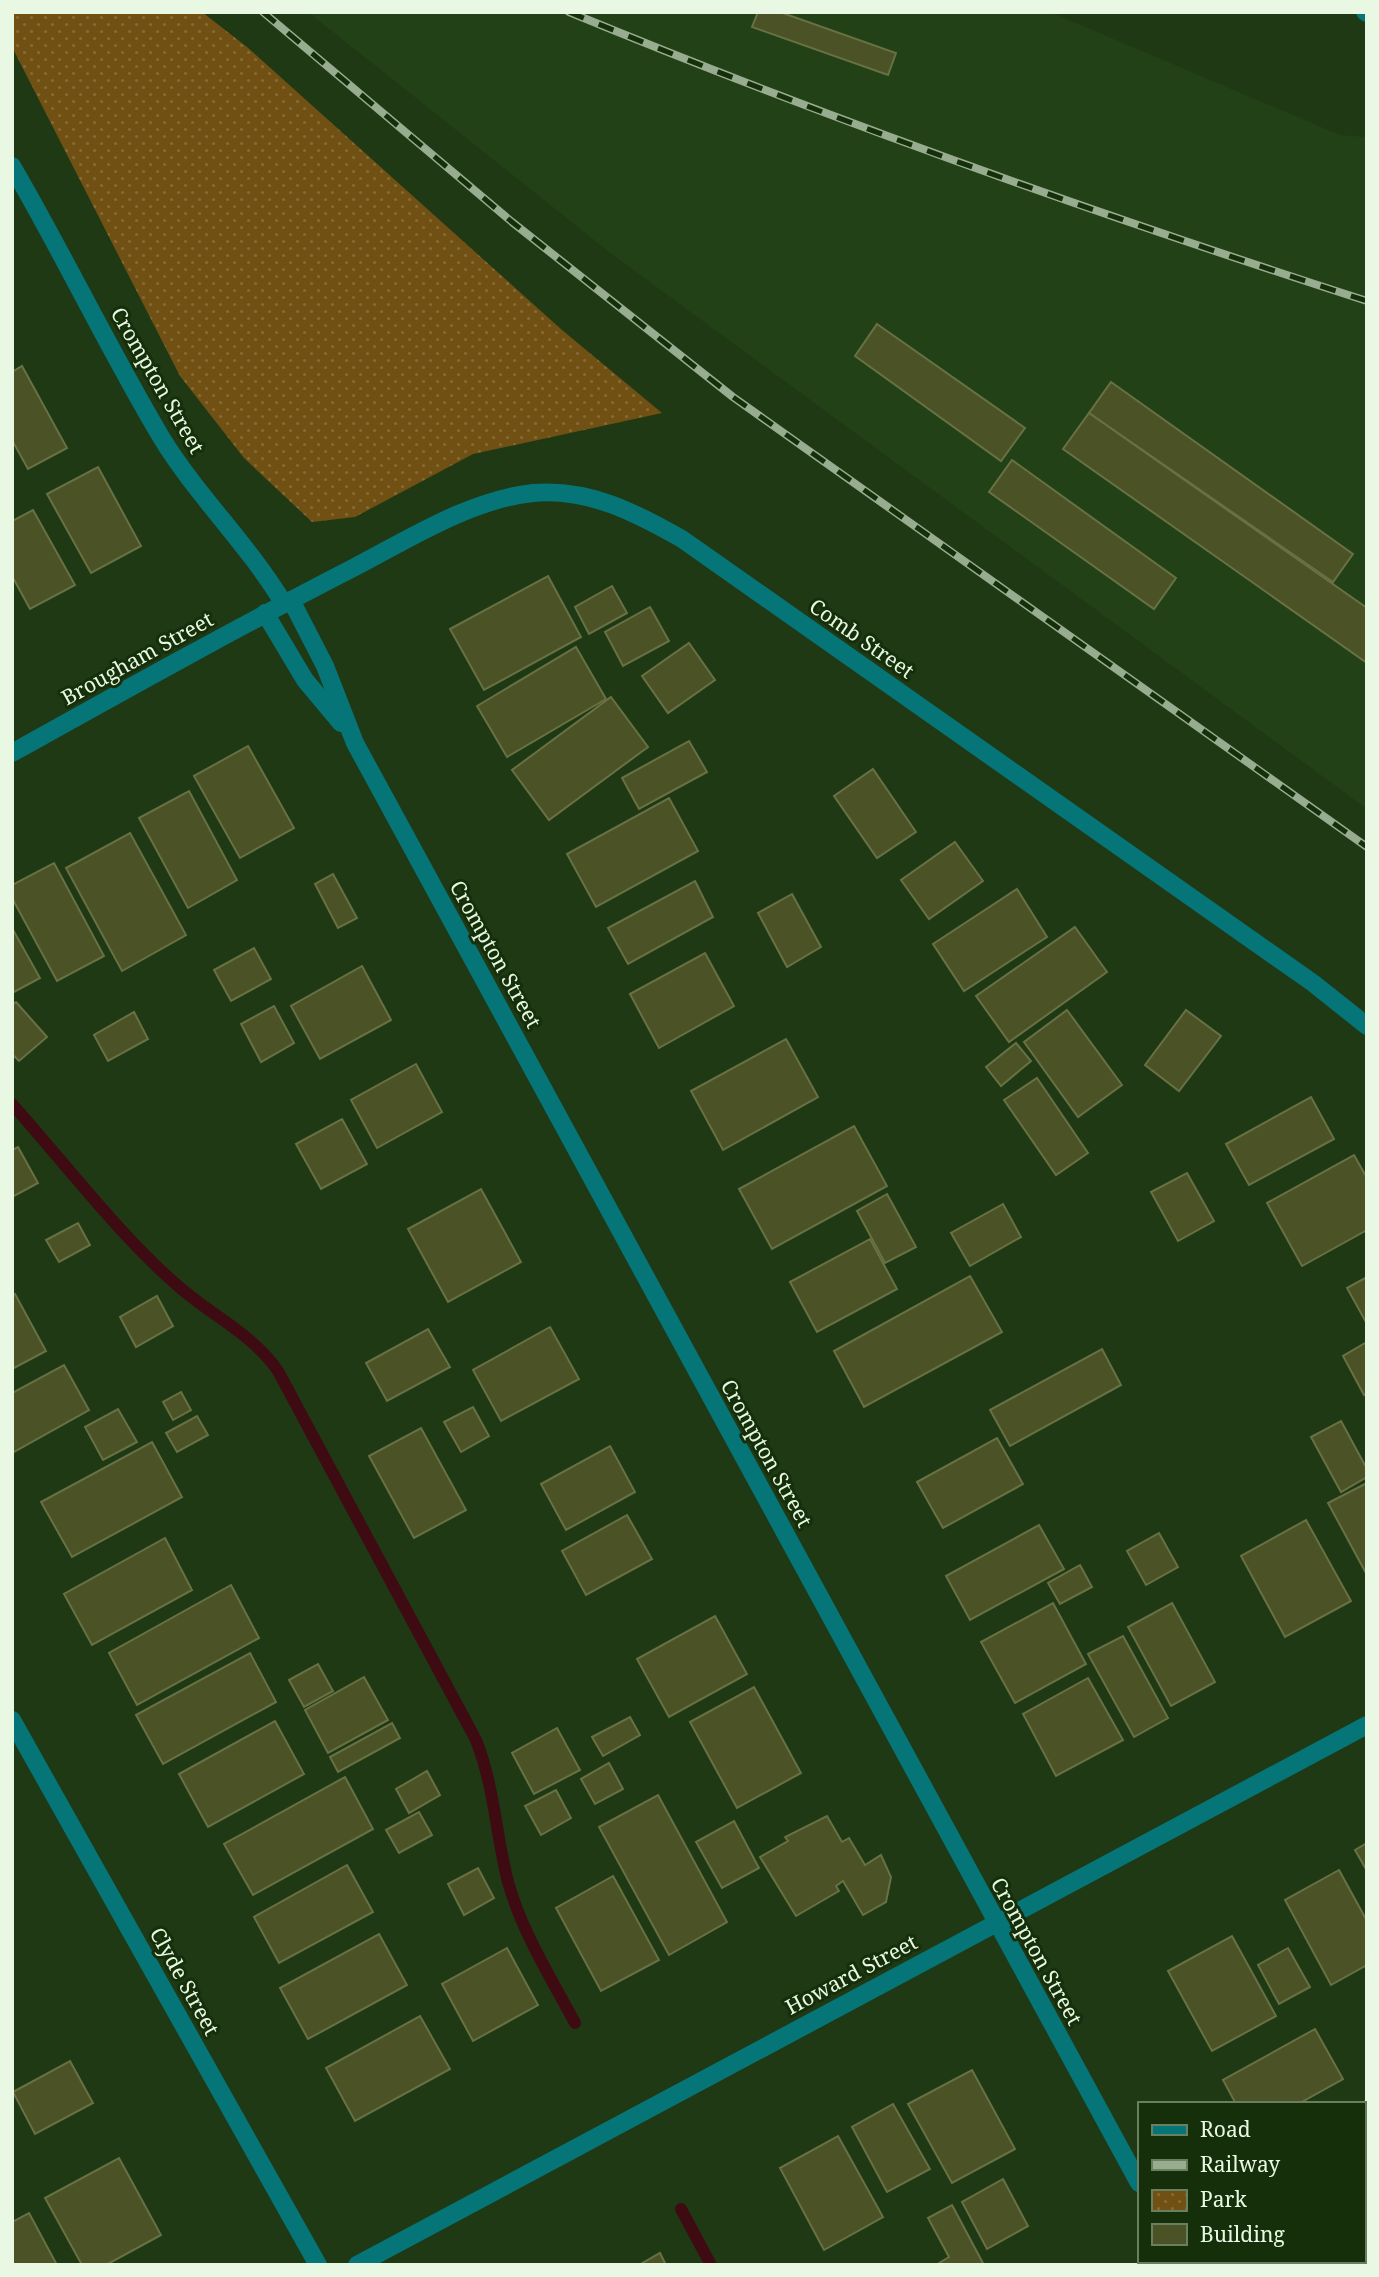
<svg xmlns="http://www.w3.org/2000/svg" width="1379" height="2277" font-family="'Noto Serif',serif">
<style>
.built{fill:#224116}
.park{fill:url(#park-dots)}
.lines{fill:none;stroke-linecap:round;stroke-linejoin:round}
.stream{stroke:#3f0b12;stroke-width:12}
.building{fill:#4b5326;stroke:#687143;stroke-width:2}
.minor{stroke:#057578;stroke-width:18}
.rail-casing{stroke:#98ac90;stroke-width:8}
.rail{stroke:#152f0a;stroke-width:5;stroke-dasharray:16;stroke-linecap:butt}
.labels{text-anchor:middle;dominant-baseline:central;stroke-width:6;stroke-linejoin:round;paint-order:stroke}
.street-label{font-size:21px;fill:#e8f8e2;stroke:#152f0a}
</style>
<defs>
<pattern id="park-dots" width="8" height="8" patternUnits="userSpaceOnUse" patternTransform="scale(1.75)"><rect width="8" height="8" fill="#715014"/><path d="M2 2h.1M6 6h.1" fill="none" stroke="#856a36" stroke-width="1.8" stroke-linecap="round"/></pattern>
</defs>
<rect width="100%" height="100%" fill="#1f3915"/>
<polygon class="built" points="308,12 1050,12 1340,135 1367,137 1367,809 613,255"/>
<polygon class="park" points="12,12 202,12 247,47 562,330 662,413 473,454 355,517 312,522 244,458 180,376 12,47"/>
<g class="lines">
<g class="stream">
<path d="M12,1104c52,58 107,131 165,181 32,29 77,50 101,86l198,369c18,45 20,95 32,142 14,50 43,96 67,141"/>
<polyline points="681,2209 711,2265"/>
</g>
</g>
<g class="building">
<polygon points="758,12 780,12 896,53 888,75 752,27"/>
<polygon points="877,324 1025,428 1001,461 855,356"/>
<polygon points="22,366 67,448 28,469 12,440 12,372"/>
<polygon points="1111,382 1353,554 1333,582 1089,413"/>
<polygon points="1089,413 1367,608 1367,663 1063,449"/>
<polygon points="1012,460 1176,578 1154,609 989,492"/>
<polygon points="98,467 141,546 91,573 47,494"/>
<polygon points="33,510 75,585 30,609 12,576 12,521"/>
<polygon points="548,576 581,637 484,690 450,629"/>
<polygon points="612,586 627,613 589,634 575,607"/>
<polygon points="650,607 669,641 623,666 605,632"/>
<polygon points="689,643 715,680 668,713 642,676"/>
<polygon points="576,647 606,699 507,757 477,706"/>
<polygon points="611,697 648,747 549,820 512,770"/>
<polygon points="689,741 707,772 639,809 622,778"/>
<polygon points="248,746 294,828 240,858 194,776"/>
<polygon points="873,769 916,832 877,858 834,796"/>
<polygon points="189,791 237,880 188,908 139,818"/>
<polygon points="669,798 698,851 596,907 567,854"/>
<polygon points="130,833 186,935 122,971 66,868"/>
<polygon points="955,842 983,881 929,919 901,880"/>
<polygon points="54,863 104,956 57,981 12,898 12,885"/>
<polygon points="333,874 357,918 338,928 315,884"/>
<polygon points="695,881 713,917 628,964 608,928"/>
<polygon points="1017,889 1047,937 964,991 933,944"/>
<polygon points="792,894 821,947 787,967 758,913"/>
<polygon points="1075,927 1107,972 1009,1042 976,996"/>
<polygon points="12,928 40,978 12,993"/>
<polygon points="254,948 271,979 231,1001 214,970"/>
<polygon points="705,953 734,1006 659,1048 630,994"/>
<polygon points="362,966 391,1020 320,1059 291,1006"/>
<polygon points="16,1002 47,1037 19,1061 12,1054 12,1005"/>
<polygon points="274,1006 294,1043 261,1062 241,1024"/>
<polygon points="1067,1010 1122,1085 1078,1117 1024,1042"/>
<polygon points="1186,1010 1221,1036 1179,1091 1145,1065"/>
<polygon points="134,1012 148,1039 108,1061 94,1035"/>
<polygon points="786,1039 818,1097 723,1150 691,1091"/>
<polygon points="1016,1043 1031,1061 1001,1086 986,1067"/>
<polygon points="416,1064 442,1112 377,1148 351,1100"/>
<polygon points="1037,1078 1088,1153 1056,1175 1004,1100"/>
<polygon points="1311,1097 1334,1139 1249,1185 1226,1144"/>
<polygon points="342,1119 367,1164 321,1189 296,1144"/>
<polygon points="854,1126 887,1186 772,1249 739,1189"/>
<polygon points="18,1147 38,1183 12,1197 12,1150"/>
<polygon points="1354,1155 1367,1178 1367,1230 1302,1266 1267,1203"/>
<polygon points="1187,1173 1214,1221 1178,1241 1151,1192"/>
<polygon points="481,1189 521,1262 448,1302 408,1229"/>
<polygon points="887,1194 916,1247 885,1263 857,1211"/>
<polygon points="1003,1204 1021,1237 970,1266 951,1233"/>
<polygon points="78,1223 90,1245 59,1262 46,1240"/>
<polygon points="870,1239 897,1289 817,1332 790,1282"/>
<polygon points="970,1276 1002,1332 864,1407 834,1351"/>
<polygon points="1367,1277 1367,1324 1347,1288"/>
<polygon points="15,1294 46,1351 12,1369 12,1296"/>
<polygon points="157,1296 173,1326 136,1347 120,1317"/>
<polygon points="550,1327 579,1379 501,1421 473,1370"/>
<polygon points="428,1329 450,1367 387,1401 366,1363"/>
<polygon points="1367,1342 1367,1393 1364,1395 1343,1356"/>
<polygon points="1102,1349 1121,1385 1010,1446 990,1410"/>
<polygon points="64,1365 89,1410 12,1453 12,1393"/>
<polygon points="181,1392 191,1410 173,1420 163,1402"/>
<polygon points="473,1407 489,1436 461,1452 444,1422"/>
<polygon points="118,1409 137,1442 103,1460 85,1427"/>
<polygon points="197,1416 208,1435 177,1452 166,1433"/>
<polygon points="1341,1421 1367,1469 1367,1477 1341,1492 1311,1437"/>
<polygon points="421,1428 466,1510 414,1538 369,1456"/>
<polygon points="997,1438 1023,1484 943,1528 917,1482"/>
<polygon points="152,1442 182,1497 72,1557 41,1502"/>
<polygon points="610,1446 635,1492 566,1530 541,1484"/>
<polygon points="1367,1483 1367,1575 1328,1503"/>
<polygon points="627,1515 652,1559 586,1595 562,1551"/>
<polygon points="1306,1520 1351,1601 1285,1637 1241,1556"/>
<polygon points="1039,1525 1064,1569 970,1620 946,1576"/>
<polygon points="1159,1533 1178,1567 1146,1585 1127,1551"/>
<polygon points="165,1538 192,1590 92,1645 64,1594"/>
<polygon points="1080,1565 1092,1587 1060,1604 1048,1583"/>
<polygon points="231,1585 259,1638 137,1705 109,1653"/>
<polygon points="1053,1603 1086,1664 1015,1703 981,1642"/>
<polygon points="1172,1603 1215,1682 1171,1706 1128,1627"/>
<polygon points="715,1616 747,1674 669,1717 637,1659"/>
<polygon points="1123,1636 1168,1718 1134,1737 1088,1654"/>
<polygon points="250,1653 276,1702 163,1764 136,1715"/>
<polygon points="318,1664 333,1691 304,1707 289,1680"/>
<polygon points="364,1677 388,1720 328,1753 305,1710"/>
<polygon points="1088,1678 1123,1740 1056,1776 1023,1714"/>
<polygon points="754,1687 801,1773 737,1808 690,1722"/>
<polygon points="630,1717 640,1735 603,1756 592,1737"/>
<polygon points="275,1721 304,1774 208,1827 179,1774"/>
<polygon points="392,1723 400,1738 338,1772 330,1757"/>
<polygon points="557,1728 580,1770 534,1794 512,1753"/>
<polygon points="609,1763 623,1789 595,1804 581,1779"/>
<polygon points="427,1771 440,1795 409,1813 396,1789"/>
<polygon points="345,1777 373,1829 253,1895 224,1844"/>
<polygon points="556,1790 571,1818 541,1835 525,1806"/>
<polygon points="658,1795 727,1922 669,1955 599,1827"/>
<polygon points="419,1812 432,1835 399,1853 386,1830"/>
<polygon points="827,1816 842,1842 849,1838 865,1865 881,1855 891,1877 886,1902 863,1915 843,1881 836,1886 839,1891 796,1916 760,1857 788,1841 785,1837"/>
<polygon points="734,1821 759,1868 722,1888 696,1842"/>
<polygon points="1367,1843 1367,1871 1355,1850"/>
<polygon points="347,1865 373,1912 279,1963 254,1917"/>
<polygon points="478,1868 494,1898 464,1915 448,1884"/>
<polygon points="1339,1870 1367,1921 1367,1965 1331,1985 1285,1900"/>
<polygon points="613,1876 659,1960 601,1991 556,1908"/>
<polygon points="379,1934 407,1985 308,2039 280,1988"/>
<polygon points="1232,1936 1276,2016 1212,2051 1168,1971"/>
<polygon points="507,1948 538,2005 473,2041 442,1984"/>
<polygon points="1288,1948 1310,1987 1279,2004 1258,1965"/>
<polygon points="420,2016 450,2069 355,2121 326,2068"/>
<polygon points="1315,2029 1343,2079 1298,2104 1236,2104 1223,2080"/>
<polygon points="70,2061 93,2103 35,2134 13,2092"/>
<polygon points="972,2070 1015,2149 952,2183 908,2104"/>
<polygon points="1367,2100 1367,2151 1363,2153 1363,2104 1361,2104"/>
<polygon points="893,2104 930,2169 887,2192 852,2127"/>
<polygon points="838,2136 883,2217 824,2250 780,2168"/>
<polygon points="119,2158 161,2235 106,2265 82,2265 45,2198"/>
<polygon points="1367,2165 1367,2230 1363,2232 1363,2167"/>
<polygon points="1003,2179 1028,2226 987,2249 962,2202"/>
<polygon points="952,2205 984,2265 936,2265 949,2257 928,2218"/>
<polygon points="29,2213 57,2265 12,2265 12,2222"/>
<polygon points="660,2253 666,2265 639,2265"/>
</g>
<g class="lines">
<g class="minor">
<polyline points="1365,12 1367,13"/>
<path d="M12,166c52,89 96,182 149,271 36,59 87,107 123,167"/>
<polyline points="291,600 325,666 355,743 1139,2183"/>
<polyline points="265,613 305,680 341,723"/>
<path d="M12,753c113,-63 226,-126 341,-185 56,-29 116,-68 180,-75 56,-5 103,20 149,46l631,444 54,43"/>
<polyline points="12,1720 318,2265"/>
<polyline points="1182,2261 1184,2265"/>
<polyline points="357,2265 1367,1725"/>
</g>
<defs>
<g id="rail">
<polyline points="263,12 512,222 733,397 1367,847"/>
<path d="M569,12c262,108 528,202 798,289"/>
</g>
</defs>
<use href="#rail" class="rail-casing"/>
<use href="#rail" class="rail"/>
</g>
<g class="labels">
<g class="street-label">
<text transform="translate(158 380) rotate(60)">Crompton Street</text>
<text transform="translate(862 638) rotate(35)">Comb Street</text>
<text transform="translate(137 658) rotate(-29)">Brougham Street</text>
<text transform="translate(496 954) rotate(61)">Crompton Street</text>
<text transform="translate(767 1453) rotate(61)">Crompton Street</text>
<text transform="translate(1037 1951) rotate(61)">Crompton Street</text>
<text transform="translate(851 1974) rotate(-28)">Howard Street</text>
<text transform="translate(185 1981) rotate(61)">Clyde Street</text>
</g>
</g>
<rect width="1379" height="2277" fill="none" stroke="#e8f8e2" stroke-width="28"/>
<rect x="1138" y="2102" width="228" height="161" fill="#152f0a" stroke="#697f60" stroke-width="2"/>
<rect x="1152" y="2125" width="35" height="10" fill="#057578" stroke="#697f60" stroke-width="2"/>
<text x="1200" y="2137" font-size="21" fill="#e8f8e2">Road</text>
<rect x="1152" y="2160" width="35" height="10" fill="#98ac90" stroke="#697f60" stroke-width="2"/>
<text x="1200" y="2172" font-size="21" fill="#e8f8e2">Railway</text>
<rect x="1152" y="2190" width="35" height="21" fill="url(#park-dots)" stroke="#697f60" stroke-width="2"/>
<text x="1200" y="2207" font-size="21" fill="#e8f8e2">Park</text>
<rect x="1152" y="2224" width="35" height="21" fill="#4b5326" stroke="#697f60" stroke-width="2"/>
<text x="1200" y="2242" font-size="21" fill="#e8f8e2">Building</text>
</svg>
